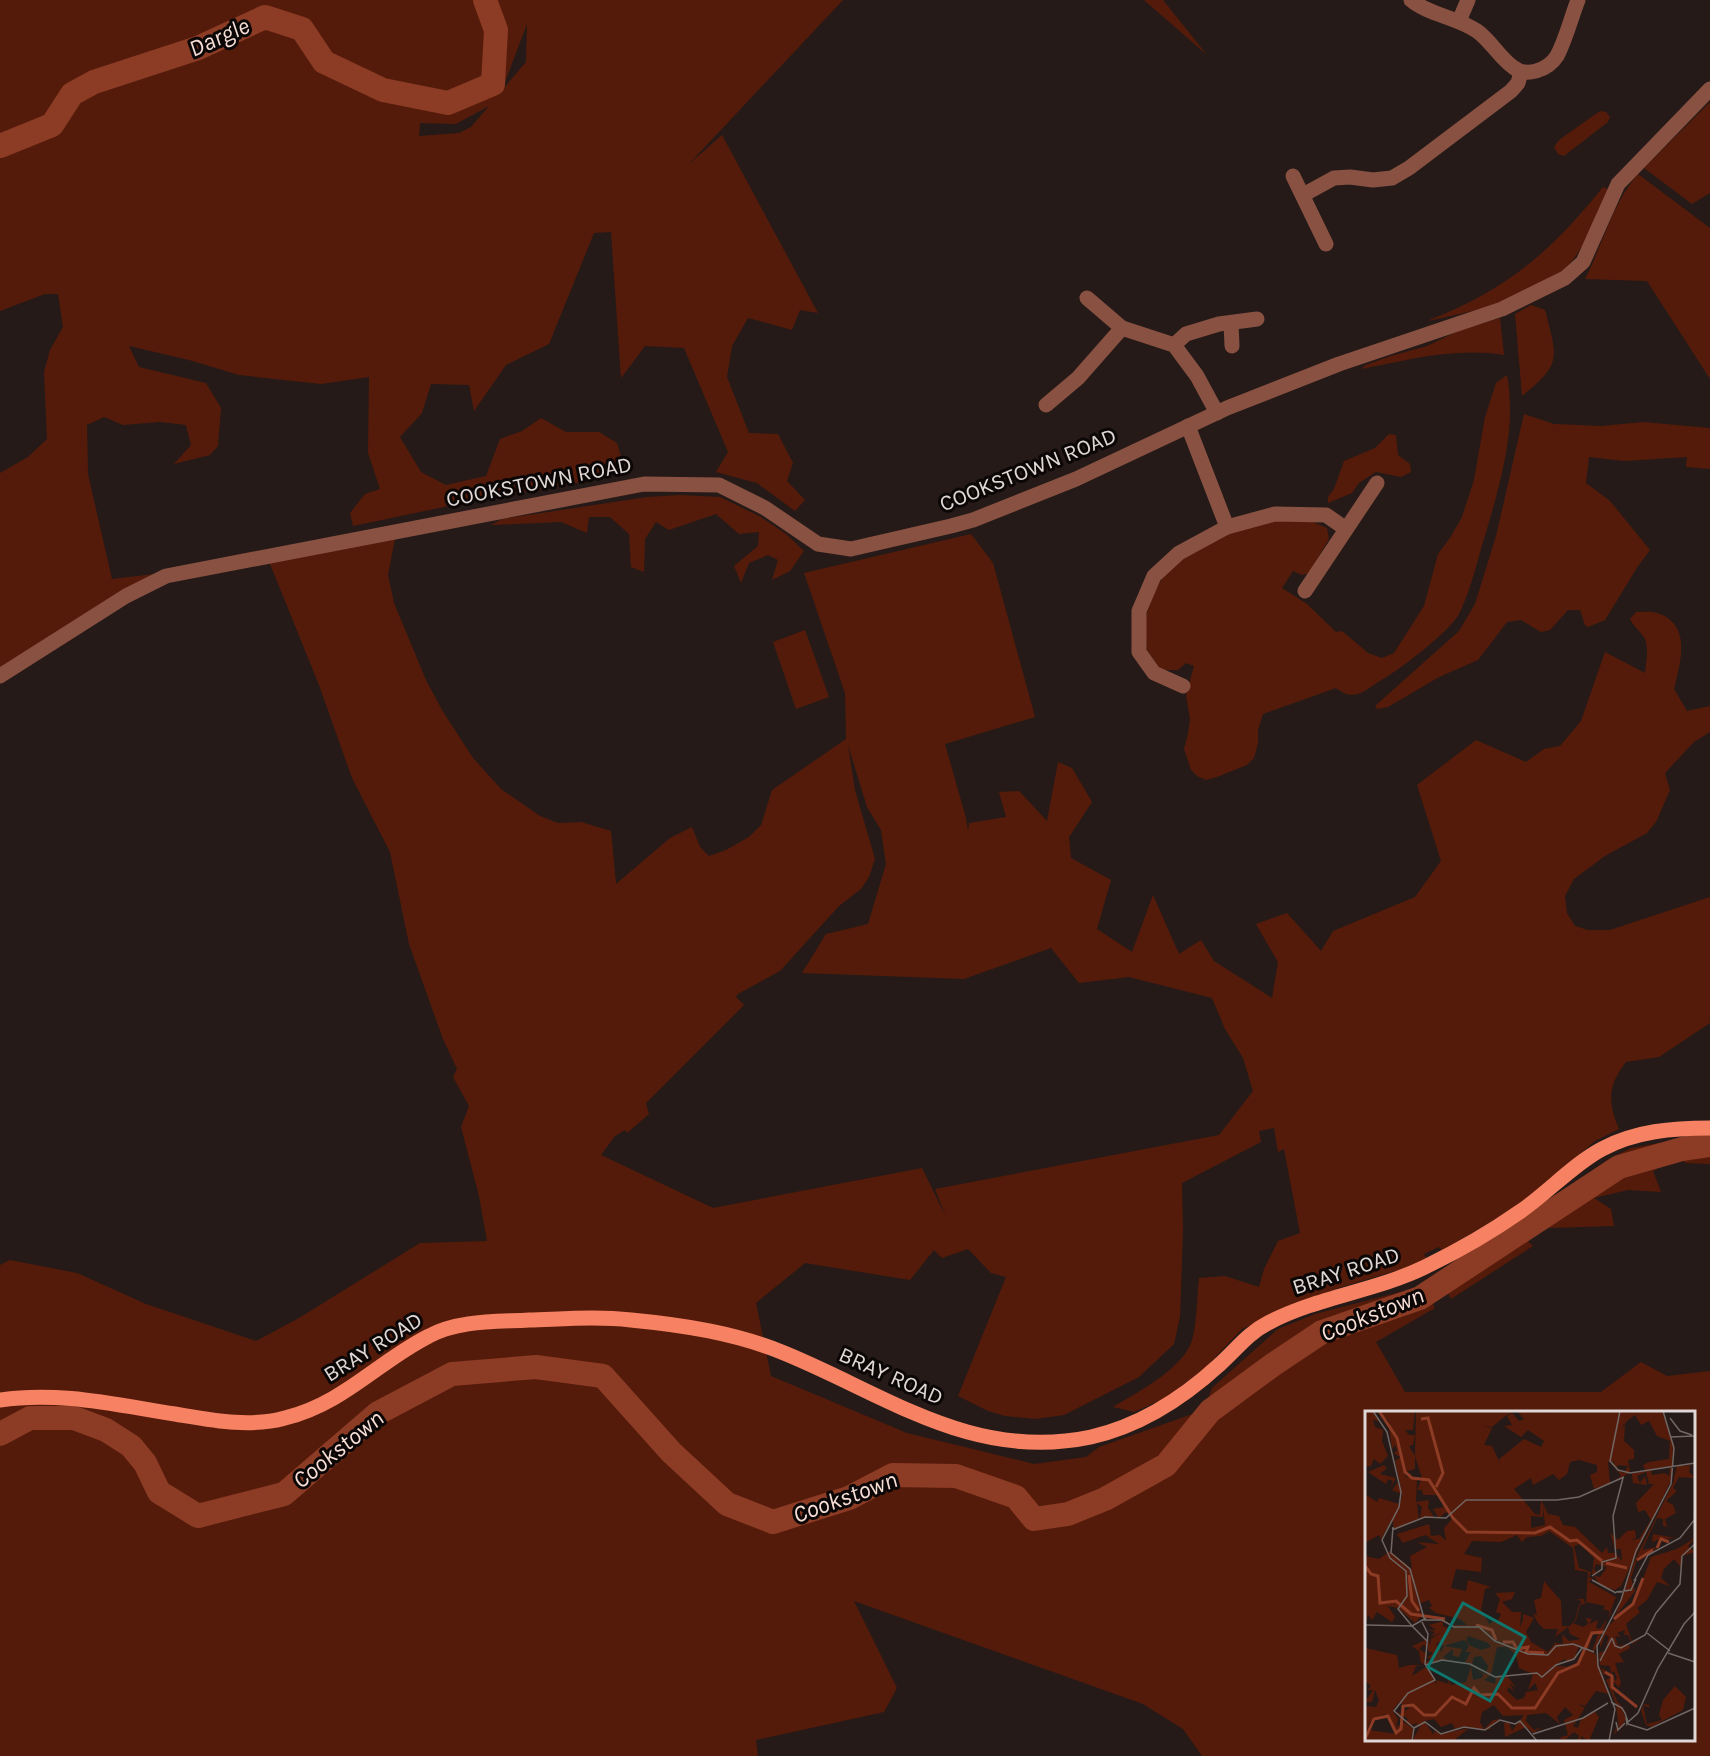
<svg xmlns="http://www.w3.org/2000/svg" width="1710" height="1756" font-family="Karla,sans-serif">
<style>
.green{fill:#551b0a;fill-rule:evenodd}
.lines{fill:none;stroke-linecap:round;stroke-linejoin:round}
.river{stroke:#8c3b25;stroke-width:24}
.minor{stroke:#895142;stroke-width:15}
.major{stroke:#f68263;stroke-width:15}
.labels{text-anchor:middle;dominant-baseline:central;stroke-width:6;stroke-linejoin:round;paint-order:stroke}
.street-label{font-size:22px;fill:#e0d8d6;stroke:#0b0706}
.water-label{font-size:24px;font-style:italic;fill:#f6ddd6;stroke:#0b0706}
.inset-river{fill:none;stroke:#8c3b25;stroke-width:3}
.inset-road{fill:none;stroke:#706663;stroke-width:1.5}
.view{fill:#0f766e;fill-opacity:0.15;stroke:#0f766e;stroke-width:3}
.inset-edge{fill:none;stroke:#e0d8d6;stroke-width:3}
</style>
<rect width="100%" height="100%" fill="#251a17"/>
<g class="green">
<path d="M0,0h843l-155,165 34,-30 96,178 -18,-3 -8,20 -44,-12 -16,28 -5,31 22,56 29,1 15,29 -6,18 18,19 -10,11 -38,-28 -41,-11 12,-20 -44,-104 -39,-2 -24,32 -10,-146 -17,1 -45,111 -43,21 -32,46 -5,-26 -38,-1 -9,29 -22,24 21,35 25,13 40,-9 14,-37 22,-8 19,-13 25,14h33l18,11 8,27 -38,11 -124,22 -110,23 -3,-13 15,-19 15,-5 -12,-36 1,-76 -48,7 -82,-9 -50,-15 -60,-14 10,21 67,16 15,25 -3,38 -8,9 -36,9 17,-19 -5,-20 -26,-3 -37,3 -19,-8 -17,8 1,49 24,105 42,-5 -154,93v-194l28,-16 19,-18 -3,-67 6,-22 13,-23 -5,-33h-13l-45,17zM527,24l-1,38 -24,28zM489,106l-18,21 -12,6 -40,3 1,-13 36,1z"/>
<polygon points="1144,0 1163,0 1207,55"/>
<polygon points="1710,102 1710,193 1692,204 1644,168"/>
<polygon points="1600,111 1606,112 1610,117 1608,122 1564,156 1558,154 1554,147 1559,140"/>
<path d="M1638,174l72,54v151l-63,-98 -62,-2c18,-35 27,-75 53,-105z"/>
<path d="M1603,187l5,2c-11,24 -20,54 -38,74 -33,37 -97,48 -143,58 79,-31 123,-68 176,-134z"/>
<path d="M1531,305l14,5c12,48 18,53 -23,86l-7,-82z"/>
<path d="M1500,318l4,37c-48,-8 -96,5 -143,14l5,-4 25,-9 36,-10 31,-15z"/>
<path d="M1507,375c11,58 -10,119 -26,174 -6,21 -12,45 -22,65 -10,18 -57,54 -76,65 -18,11 -28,24 -47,9l-73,26 -5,16v13l-4,15 -7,7 -30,12 -11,3 -9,-4 -6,-6 -7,-21 4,-15 2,-15 -4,-24 8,-29 -8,-3 -8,7h-17l-14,-20 -3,-29 11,-31 15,-24 63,-34 42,-12h33l19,8 2,11 -20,34 -7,2 -9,-4 -11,17 25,16 29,28 6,-1 26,22 14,5 12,-5 30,-47 14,-52 12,-16 12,-21 12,-37 11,-63 11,-34z"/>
<polygon points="1524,414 1554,424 1601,426 1643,422 1710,428 1710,469 1686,467 1687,457 1624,461 1589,457 1586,483 1610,501 1650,550 1638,566 1605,620 1588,627 1585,625 1580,610 1568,610 1550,630 1541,632 1521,620 1507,622 1478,660 1439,677 1388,707 1377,709 1375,706 1459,631 1475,604 1496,536"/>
<polygon points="1389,434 1396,435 1398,455 1410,464 1411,472 1401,477 1376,472 1359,483 1352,493 1328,503 1328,497 1334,489 1344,461 1375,448"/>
<polygon points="680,495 720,497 759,516 786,534 804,551 790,571 772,580 778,560 768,555 749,563 741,583 734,566 758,546 759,532 739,534 716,514 669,530 656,522 645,539 644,572 631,567 629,534 610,517 589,517 587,533 561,522 491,525 502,519 647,497"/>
<path d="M396,534l-8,41 6,28 32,77 16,30 31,48 28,31 39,27 18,7 23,-1 30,9 5,53 54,-46 22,-11 8,20 9,9 17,-6 23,-13 12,-12 11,-35 74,-51 -1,-46 -41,-120 167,-39 22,29 42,154 -90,27 21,74 2,13 1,-8 37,-6 -7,-25 20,-1 28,30 11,-59 14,6 20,34 -23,35 2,21 40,22 -14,49 35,23 21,-57 26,59 22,-14 13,21 58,37 6,-36 -22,-38 31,-11 34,38 12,-20 82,-34 26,-36 -24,-76 59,-45 50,22 18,-13 16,-3 21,-25 24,-69 40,21c1,-10 4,-25 0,-34 -3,-6 -11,-12 -15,-20l6,-7c8,0 17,-1 24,2 32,13 20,49 14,75l13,22 23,-5v26l-16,10 -29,31 5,17 -14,32 -9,11 -42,23 -31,23 -9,17 2,17 8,13 13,4h22l100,-33v126l-51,34 -33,5c-19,25 -18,40 -7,67l-24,12 -76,64 -77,46 -3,-4 -15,7 3,6 -15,6 -74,22 -96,41 -36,38 -38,30 -34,15 -21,-5c25,-15 67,-37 78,-64 6,-15 6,-48 8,-65l26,-2 34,11 5,-18 14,-28 22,-8 -16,-84 -6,3 -4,-24 -15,3 2,11 -79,41 1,48 -3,86 -6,27 -35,33 -75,38 -29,4 -30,-3 -17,-5 -30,-15 48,-119 -15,-4 -23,-24 -26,9 -8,-8 -24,30 -105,-17 -49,40 15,73 136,57 127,31 52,-7 13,-10 105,-37 8,-22 66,-59 37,-15 108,-28 12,22 -59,34 29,50h196l40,-30 26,14 43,-5v385h-508l-19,-27 -40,-25 -289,-103 43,87 -13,24 -128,28 2,16h-758v-491l10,-5 67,13 69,31 110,37 43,-23 121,-75 67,-2 -8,-45 -18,-69 8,-21 -16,-29 4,-8 -14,-30 -34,-95 -19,-92 -38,-74 -33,-93 -51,-126zM848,745l19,62 14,23 5,34 -18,60 -42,10 -24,39 162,6 87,-31 28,35 50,-6 83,21 13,31 18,29 10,33 -34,44 -284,54 11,28 -24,-49 -209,40 -112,-53 14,-19 10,-6 2,3 22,-19 -3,-11 98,-98 -8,-8 2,-3 42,-23 59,-65 22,-17 8,-12 6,-18 -20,-69zM1366,1412h328v328h-328z"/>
<polygon points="805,630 829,697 796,709 773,642"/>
<polygon points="1700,1140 1710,1140 1710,1164 1685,1163 1679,1152 1685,1144"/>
<polygon points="1659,1143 1662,1166 1653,1171 1661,1192 1628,1190 1594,1198 1611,1209 1614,1226 1549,1228 1578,1197 1571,1186 1609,1159 1631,1148"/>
<polygon points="1516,1230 1533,1246 1451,1299 1441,1279 1443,1274"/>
</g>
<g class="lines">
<g class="river">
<polyline points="0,146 52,125 72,94 94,82 198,48 265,17 302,29 324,62 383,90 448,103 493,84 496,30 485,0"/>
<polyline points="0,1434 30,1418 74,1418 106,1430 131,1446 145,1463 159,1492 198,1516 284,1494 378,1413 452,1374 536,1367 603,1376 671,1452 727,1504 773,1522 849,1498 893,1475 956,1476 1016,1497 1034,1519 1068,1514 1105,1499 1166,1465 1210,1411 1274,1364 1322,1332 1420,1298 1619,1167 1682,1149 1710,1145"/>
</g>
<g class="minor">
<path d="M1411,0c18,15 46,17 66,31 14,10 22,26 36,36 13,11 35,3 44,-11 9,-17 14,-38 21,-56"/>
<polyline points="1459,21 1468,0"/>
<polyline points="1293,176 1326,244"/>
<polyline points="1303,195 1334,178 1350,177 1373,180 1392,178 1409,168 1511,91 1518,83 1521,72"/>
<polyline points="1087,298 1122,328 1174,345 1197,376 1217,413"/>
<polyline points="1231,323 1232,346"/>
<polyline points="1174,345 1186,334 1219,324 1257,319"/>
<polyline points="1046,405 1078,378 1122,328"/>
<polyline points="1227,527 1275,514 1326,515 1346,529"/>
<polyline points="1305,591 1377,483"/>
<polyline points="0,676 126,596 166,576 644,484 719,485 765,508 818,544 851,549 951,526 973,520 1076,479 1227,408 1339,364 1502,309 1565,278 1583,262 1618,184 1710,89"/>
<polyline points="1183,686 1154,673 1139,652 1139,611 1154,576 1179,553 1227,527 1188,426"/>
</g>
<path class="major" d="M0,1400c59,-9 116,5 175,14 36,6 74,14 110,4 58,-14 94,-57 144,-82 30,-16 67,-14 100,-16 34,-1 68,-4 102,0 52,5 105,13 153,33 103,42 189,109 307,84 48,-11 92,-39 128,-72 16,-14 29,-32 49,-42 49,-26 108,-32 157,-56 33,-16 66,-35 96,-56 26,-18 54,-48 81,-62 33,-18 71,-21 108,-21"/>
</g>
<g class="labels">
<g class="street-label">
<text transform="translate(1028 470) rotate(-22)">COOKSTOWN ROAD</text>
<text transform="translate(539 482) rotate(-11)">COOKSTOWN ROAD</text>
<text transform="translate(1346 1271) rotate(-18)">BRAY ROAD</text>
<text transform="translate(373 1347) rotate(-32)">BRAY ROAD</text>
<text transform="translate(891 1376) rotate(24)">BRAY ROAD</text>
</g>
<g class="water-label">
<text transform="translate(219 37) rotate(-24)">Dargle</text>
<text transform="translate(1372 1314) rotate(-22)">Cookstown</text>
<text transform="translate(338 1449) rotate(-39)">Cookstown</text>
<text transform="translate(845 1497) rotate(-20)">Cookstown</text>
</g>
</g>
<g transform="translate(1365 1411)">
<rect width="330" height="330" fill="#251a17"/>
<path d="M0,0h7l7,10 -6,-1 2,7 8,3 -1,11 6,15 -8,8 -6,-5 -3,7h-6zM13,0h37l-2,19h-8l4,5h6l-2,10 -4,1 6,10 1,-45h98l-10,6 -12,10 -10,-1 10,2 -8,17 8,1 8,17 -1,-4 25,-20 17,8 3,-6 -16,-11 -7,7 -17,-11 8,-1 -5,-9 5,-3 7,8 5,-2 -7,-8h28l3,4 -2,-4h92l-2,4 3,-4h23l11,32 -1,35 -51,108 -6,4 -15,-5 -6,-9 6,1 7,-10 -11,-3 -2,5 3,4 -5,2 2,-17 -14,-14 -6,2 5,22 12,4 -2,6h4l-4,4 27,15 -21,53 -3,1 7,-19 -7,3 -4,16 7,2 17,49 -3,-8 -13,-3 -11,15 -7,-2 7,4 -12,18 5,2 3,-9 14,-7 4,5 -10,24 -8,-5v5h-4l2,-5 -5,-4 -8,7 -2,1 -5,-2 9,-3 -4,-15 9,-5 -8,-8 -8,10 3,7 -14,-11 -19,2 -1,6 8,9 9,-3 -10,6 -7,-6 -21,10 -1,-14h5l3,8 12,-16 -21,1 -9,-11 -12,7 -2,10 4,7 9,-9 7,-1 -11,8 2,2 -11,1 -16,-4 -9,3 -3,-6 -11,4 -7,-8 -10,2 10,14v-4l7,3 28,-6 -16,13h-41l10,-18 -8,5 -3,13h-46l4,-11 27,4 5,-4 2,-8 10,6 5,-5 -9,2 -4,-3 3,-3 -4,-3 -3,4 -5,-8 7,2v-7l3,4 5,-6 -12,-1 10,-12 -14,15 -2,4 5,8 -2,8 5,-2 -2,6h-5l-9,-17 -15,8 -5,14v-30l11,1 3,-7 -4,-10 -3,12h-7l8,-12h-6l4,-4 -6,-5v-33l32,7 2,13 10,-3h15l-8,1 -4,10 14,-9 11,18 -1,-5 13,4 -2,-9 4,10 15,-3 5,-16 2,14 9,-2 1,-4 -6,-3 9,3 2,-8 -7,-10 -7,1 -2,7 10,8 -17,-10 6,-10h-5l3,-7 -5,-5 -21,6 -2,-5 -5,3 5,8 3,-6 18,3 -3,8 -6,-1v-7l-10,8 5,3 -21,4 -6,-1 -2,-12 -7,-5 14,-6 1,10 -3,-6 -5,5 8,5 -2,8 8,-3 -6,-1 6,-5 -5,-2v-12l2,6 1,-6 9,-6 -10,4 5,-5 -7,-2h8l-7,-5 14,-4v5l9,4 2,-5h13l-7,-6 -24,-6 -7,-5 3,-2 -3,-6 -8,3 -5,-5 6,10 -5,2 6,4 -8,9 -17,-15 -10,-2 7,11 -3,5 -15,-10 -5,8 -4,-5 -3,10v-69l14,3 11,-8 22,18 -2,-13 17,-9 -10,-5 22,2 -14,-9 -22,8 -6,-9 32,-10 2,12 9,-1 6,6 -2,-13 9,-10 -7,-6 -7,6 -6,-9 11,-2 -4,-12h-17l-1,-5h-5l5,-12 -7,-22v13l-10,3 1,5 11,2 -1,23 13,-2 -1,8 6,9 -14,1 2,-11 -5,-4 2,17 -25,9 -2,-10 -11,20 -2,-4 -14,8v-49l12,8 2,-4 20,6 -2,7 4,-12 1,-5 -10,-4 6,-8 3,7 -6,-28 6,-4 -7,-3 3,-4 -2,-5 -3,4 -4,-29zM270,4l6,10 8,-4 8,15 13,5 -1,18 -20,3 -6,3 2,5 25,-4 -1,10 -4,-3 -13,2 -1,-5 -17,3 -2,1 1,9 14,2 -2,-9 -5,7 -3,-7 9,-4 3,12h5l-18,19 2,9 7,-2 6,10 -12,19 -9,1 6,-2 -1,-8 -8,1 -9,9 -8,-7 5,16h6l1,12 -7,-8h-7l-1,-6 -5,6 -27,-26 -12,-2 -4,-9 -11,-2 -7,-14 -1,15 -5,-1 -21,-25 17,-11 2,7 20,-11 6,6 8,-6 3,-12 9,-2 18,5v7l-7,3 4,14 16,-6 -2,-21h7l-2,3 5,4 -1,-4 11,1 -4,7 -7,-3 4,6 -7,5 12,-6 4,-3 -2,-12 6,-1v-9l-10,-9 1,-16 -5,5 7,-9zM178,95l2,19 -14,3v-12l12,1zM184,120l24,17 2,22 13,2 -2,30 19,4 -2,3 9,3 -12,17 -4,-1 2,-8 -9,4 3,-5 -6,-1 2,6 -5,3 -10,-4 3,-3 4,-15 7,-2 -3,-1v-3h-7l5,3 -3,3 -4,15 -5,6h-8l-1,-25 -17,-20 -3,17 -7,2 3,15 -4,-1 5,9 6,6h14l-3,8 13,-10 2,7 11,5 -12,2 -7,-7 1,10 -8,-1 -7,9 -17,-10 -5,-10 8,-14 -11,-4v6l-3,7 1,-15h-9l-10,-10 10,-3 3,-7 -20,1 5,6 -4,13 5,2 -4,9 -5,-2 -2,4 -9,-15 4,-21 6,-2 -23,-7 -2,11 -15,-3 5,-19 25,3 1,-14 -18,-4 8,-13 29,1 16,-7 5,7 5,-5 14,-1zM103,225l20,7 3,4 -10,3 -10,-4 -5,-5zM214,235l8,4 -14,17 -18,-1 9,-7 4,3 6,-3zM132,236h10l9,8 3,13 14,6 -5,16 7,-7 3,7 -12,2 -2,6 -7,2 -10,-9 1,-4 6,4 -5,-8 7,5 -8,-11h-12l-1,7 -11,-4 7,-5zM19,54l3,3 -7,6 16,4 -6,11 3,-8 -5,-2 -2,5 -18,-12zM330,54l-5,1 -1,6 6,6 -16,-1 -6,11 4,3 -11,10 7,4 3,8 -11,6 2,8 -4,-1v-7l-6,-1 -15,32 15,-3v-3l3,-5 -8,3 1,-8 23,4 -15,1 -4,9 -16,10 -3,-2 -7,22 4,13 -20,26 19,-55 39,-79 4,-17zM330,127l-7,8 7,6 -13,4 -1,11 -7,-8 -10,10 -3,9 9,8 -13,-4 -10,18 -10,8 3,4 -14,12 6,18 9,-3 -9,5 -4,-9h-4l1,-5 -8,3 4,4 -6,-1 3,10 10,-2 2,4 -11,6 5,8 -9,1 6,19 -2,6 -5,-6 -4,2 7,17 11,13 -7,-7 5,12 -5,8 5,-3 -12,10 2,-6 3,2 -3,-26 -10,-24 5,-3 -8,-3 -2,-7 13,11 1,3 2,-3 -3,-7 -3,3 -1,-8 -10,-1 -1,-12 6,-2 4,-15 -4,-1 -5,13v-7l9,-16 25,-21 17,-47 26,-8zM310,275l11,11 -3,13 -32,17 -5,-2 -5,-15 3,-6 5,1v3l-6,-3 4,19 15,-4 -3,-5 4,-15z" fill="#551b0a" fill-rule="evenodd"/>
<path class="inset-river" d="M14,0l18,27 8,34 7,6 17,2 24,38 14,14 68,1 15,-6 20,14 7,-1 25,21M56,8l7,-1 15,55 -7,14M292,137l4,-9 8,3M272,149l16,-10M241,152l21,5M0,155l6,8 7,2 2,27 16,-2 15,13 34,5M44,164l3,26 7,10M249,208l19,-15 10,-26M111,214l16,5 4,10M138,231h10l4,7 11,-2 -2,5 18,1M240,261l7,4v11l25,20M0,328l9,-20 14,-3 8,17 5,-4 2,-23 10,-1 11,10h11l17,-18 14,7 8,-16 6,7 18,-1 14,14h23l23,-35 20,-9 14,-31 12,-1"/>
<path class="inset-road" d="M8,0l14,21 14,60 -2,15 -17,33 8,18 16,13 1,25 -9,13 14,17 14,-8M255,0l-10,50 8,9 12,3 65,-10M305,7l10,13 12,4M305,26l25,-1M28,116l-2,26 19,16 14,49M27,119l33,-13 21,1 20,-18h91l22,-3 45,-20M227,165l10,-7v-7l14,-4 -3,-42 10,-38M227,169l24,13M269,170l14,-26 32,-17 15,-19M257,181h-6l15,-2 5,-11M58,209h19l12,7h25l16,14 33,13 20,1 8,-9 17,-2 21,8M0,214l47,1 16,16M282,222l23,18M247,227l3,8 6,2 24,-13 11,-22 24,-29 2,-28 13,-12M303,242l27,9M235,250l12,-23M60,254l17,-5 28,4 25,13 42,-4 5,4 14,-12 18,-6 8,-11M246,291l11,6 3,5 3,9 -1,2 -1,-7M251,311l2,8 7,-7M263,311l10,-9 20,-45 26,-44 11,-12M263,313l19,6 48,-22M49,317l11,-6 16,12 23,-7 21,3 15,-10 15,4 5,-3 17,20M168,323l50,-16 25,-15M47,330l2,-13 -20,-17 14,-18 27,-13 -10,-16 3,-30 -6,-12M244,330l6,-32 -17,-43 -1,-20 24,-46 15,-49 35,-67 3,-36 -11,-37"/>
<path class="view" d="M98,192l62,34 -35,64 -62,-34z"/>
<rect width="330" height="330" class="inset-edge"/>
</g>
</svg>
